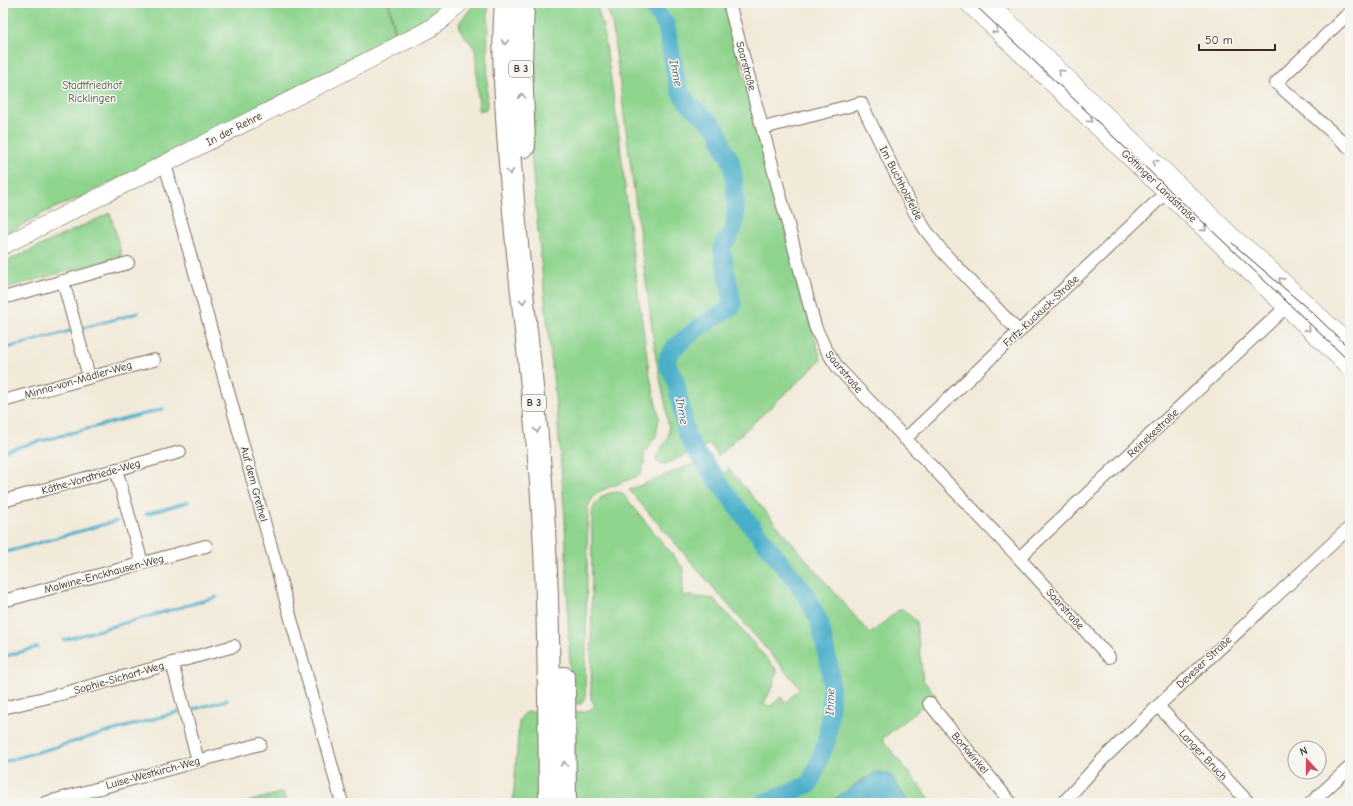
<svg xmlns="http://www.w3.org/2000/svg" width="1353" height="806" font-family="'Comic Neue',sans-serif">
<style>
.green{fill:#8ed48d;stroke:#647f56}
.water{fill:#4aaeca;stroke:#426c74}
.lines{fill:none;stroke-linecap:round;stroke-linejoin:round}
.stream{stroke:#4aaeca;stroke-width:3}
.river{stroke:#4aaeca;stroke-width:18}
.street-casing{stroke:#7b6d5f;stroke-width:14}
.secondary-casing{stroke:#7b6d5f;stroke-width:18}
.highway-casing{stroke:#7b6d5f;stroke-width:24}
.street{stroke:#fff;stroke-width:12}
.secondary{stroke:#fff;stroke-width:17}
.highway{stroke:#fff;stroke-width:22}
.tram{stroke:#3b2a1e;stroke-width:1}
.oneway{stroke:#a79f9a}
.labels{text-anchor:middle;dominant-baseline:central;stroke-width:3;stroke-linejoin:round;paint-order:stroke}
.shield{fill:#f6f6f2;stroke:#73675e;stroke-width:1}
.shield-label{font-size:10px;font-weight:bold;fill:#3b2a1e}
.street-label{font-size:11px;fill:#3b2a1e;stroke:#f6f6f2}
.park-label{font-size:11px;fill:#50543a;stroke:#f6f6f2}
.water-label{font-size:12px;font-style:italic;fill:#40585a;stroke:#f6f6f2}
</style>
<rect width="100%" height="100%" fill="#f6f6f2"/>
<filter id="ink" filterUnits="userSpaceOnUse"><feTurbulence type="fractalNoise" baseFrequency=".025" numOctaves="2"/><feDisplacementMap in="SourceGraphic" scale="8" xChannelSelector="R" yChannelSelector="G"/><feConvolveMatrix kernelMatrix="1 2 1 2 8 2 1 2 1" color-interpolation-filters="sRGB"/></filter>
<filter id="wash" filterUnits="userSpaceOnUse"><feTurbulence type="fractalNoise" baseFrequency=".012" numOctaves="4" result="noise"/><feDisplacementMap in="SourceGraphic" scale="16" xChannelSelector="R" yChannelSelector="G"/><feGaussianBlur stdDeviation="0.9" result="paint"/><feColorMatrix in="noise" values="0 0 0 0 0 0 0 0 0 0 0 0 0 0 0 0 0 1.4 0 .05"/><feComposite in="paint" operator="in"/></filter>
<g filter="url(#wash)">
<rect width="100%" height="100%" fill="#f2ead9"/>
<g class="green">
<polygon points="3,3 388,3 396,37 84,196 45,212 3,236"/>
<polygon points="389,3 449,3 430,19 397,37"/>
<polygon points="475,3 488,3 487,109 479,111 475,49 461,31 459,23"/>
<polygon points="530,3 596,3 603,27 618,127 633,257 649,371 659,418 656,436 644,453 644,464 640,475 600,491 593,497 588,507 585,699 581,704 571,704 565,521 558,425 539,242 530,142"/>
<polygon points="605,3 724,3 821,360 718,456 710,444 665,464 657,462 656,457 667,440 669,432 666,407 656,359 612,23"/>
<polygon points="110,213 122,256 3,289 3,263"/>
<path d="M710,455l3,5 11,13 5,-4 141,165 31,-26 15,13 7,59 13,15 -54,44 51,64h-25l-1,-4 -9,-12 -34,-9 -22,17 -14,8h-256v-91c10,0 16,0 23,-6l-4,-7 1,-184c1,-15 16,-26 30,-22l62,76 -2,26 32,4 63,71 -4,16 -10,19 8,1 10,-9 4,6 15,-15 -171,-198 71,-29 21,31 80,99 16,33 10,46 1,30 5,-4v-27l-10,-47 -18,-35 -56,-68 -45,-60z"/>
<polygon points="527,712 546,712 546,803 513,803 519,721 524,713"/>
<polygon points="283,792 286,803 244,803"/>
</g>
<path class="water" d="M877,772l13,2 17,26 1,3h-80c17,-10 32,-23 49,-31z"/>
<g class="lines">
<g class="stream">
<polyline points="79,329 138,313"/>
<polyline points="3,349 74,330"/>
<polyline points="3,451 163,409"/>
<polyline points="146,514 188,502"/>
<polyline points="3,553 116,521"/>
<polyline points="64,640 217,597"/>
<polyline points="3,657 38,647"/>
<polyline points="194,709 227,700"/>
<polyline points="3,762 178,712"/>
</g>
<path class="river" d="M651,3c3,9 10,14 15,22l12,62c7,19 24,26 37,40 4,4 6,13 8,19 1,4 4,7 6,11 6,12 8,56 5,69 -2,10 -11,15 -12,24l11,55 -1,2 -34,21 -23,19 -6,8 -2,6 1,5 8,16 10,50 8,17 55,74 54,67 17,33 10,47 1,30 -4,40 -17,44 -47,19"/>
</g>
</g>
<g filter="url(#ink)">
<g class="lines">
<defs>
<g id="street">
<polyline points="729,3 815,326 824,346 838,368 1019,558 1109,657"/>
<polyline points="1350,12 1276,83 1350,148"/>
<polyline points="763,128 861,103 914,211 925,229 942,251 1019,332"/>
<polyline points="165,164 342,803"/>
<polyline points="63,281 89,377"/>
<polyline points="3,298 128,263"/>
<polyline points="3,401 154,360"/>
<polyline points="905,439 1172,187"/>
<polyline points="116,469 142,563"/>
<polyline points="3,501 180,452"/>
<polyline points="1019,558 1286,307"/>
<polyline points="3,601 206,546"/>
<polyline points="172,663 198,761"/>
<polyline points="929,703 1011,803"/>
<polyline points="1158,706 1249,803"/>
<polyline points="3,708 65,693 234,646"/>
<polyline points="45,803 260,744"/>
<polyline points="1063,803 1102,760 1158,706 1350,527"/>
<polyline points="1311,803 1350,767"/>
</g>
<g id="secondary">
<polyline points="968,3 1350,368"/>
<polyline points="989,3 1236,240 1256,256 1350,345"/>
<path d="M3,246l417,-212c16,-8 27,-18 40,-31"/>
</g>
<g id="highway">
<path d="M506,3c-4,48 0,97 3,145 6,96 19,192 28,289 12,121 12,244 13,366"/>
<polyline points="523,3 521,62 524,146"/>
<polyline points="564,678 565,803"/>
</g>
</defs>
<use href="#street" class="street-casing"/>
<use href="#secondary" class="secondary-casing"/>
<use href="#highway" class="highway-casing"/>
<use href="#street" class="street"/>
<use href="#secondary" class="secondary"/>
<use href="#highway" class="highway"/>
<g class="tram">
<polyline points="973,3 1350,362"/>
<polyline points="1232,243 1315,315 1350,349"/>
</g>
</g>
<defs><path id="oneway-chevron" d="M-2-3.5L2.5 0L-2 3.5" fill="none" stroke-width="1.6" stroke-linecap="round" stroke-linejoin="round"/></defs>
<g class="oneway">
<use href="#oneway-chevron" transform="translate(996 31) rotate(44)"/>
<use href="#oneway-chevron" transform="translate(505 42) rotate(91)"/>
<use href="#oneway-chevron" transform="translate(1061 72) rotate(-136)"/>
<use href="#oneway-chevron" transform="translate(522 96) rotate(-91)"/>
<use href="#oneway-chevron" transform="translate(1090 120) rotate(43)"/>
<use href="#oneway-chevron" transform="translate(1155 162) rotate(-136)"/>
<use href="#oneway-chevron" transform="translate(510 172) rotate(86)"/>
<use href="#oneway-chevron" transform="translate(1204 229) rotate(44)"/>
<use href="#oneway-chevron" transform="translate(1281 280) rotate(-136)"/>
<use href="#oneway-chevron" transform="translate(523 301) rotate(84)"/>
<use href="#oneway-chevron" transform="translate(1308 329) rotate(44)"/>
<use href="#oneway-chevron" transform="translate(537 430) rotate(84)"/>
<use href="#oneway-chevron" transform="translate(564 764) rotate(-90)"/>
</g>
</g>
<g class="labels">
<g class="shield">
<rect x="509" y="61" width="24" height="16" rx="3"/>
<rect x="522" y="395" width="24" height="16" rx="3"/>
</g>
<g class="shield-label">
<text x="521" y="69">B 3</text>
<text x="534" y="403">B 3</text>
</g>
<g class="street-label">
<text transform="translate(746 66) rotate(75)">Saarstraße</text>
<text transform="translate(234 129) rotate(-27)">In der Rehre</text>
<text transform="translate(901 183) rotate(63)">Im Buchholzfelde</text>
<text transform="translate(1159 186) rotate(44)">Göttinger Landstraße</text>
<text transform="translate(1041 311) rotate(-43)">Fritz-Kuckuck-Straße</text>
<text transform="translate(844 372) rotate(50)">Saarstraße</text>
<text transform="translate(78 380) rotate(-16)">Minna-von-Mädler-Weg</text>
<text transform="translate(1153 433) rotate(-43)">Reinekestraße</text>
<text transform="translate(91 477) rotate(-16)">Käthe-Vordtriede-Weg</text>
<text transform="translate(254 484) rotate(75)">Auf dem Grethel</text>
<text transform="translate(104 574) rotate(-15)">Malwine-Enckhausen-Weg</text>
<text transform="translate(1065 609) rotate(48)">Saarstraße</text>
<text transform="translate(1204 662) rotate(-43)">Deveser Straße</text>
<text transform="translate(119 678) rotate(-16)">Sophie-Sichart-Weg</text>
<text transform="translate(970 753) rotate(50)">Borkwinkel</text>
<text transform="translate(1203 755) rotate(47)">Langer Bruch</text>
<text transform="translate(153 773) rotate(-15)">Luise-Westkirch-Weg</text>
</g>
<g class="park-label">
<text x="92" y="85">Stadtfriedhof<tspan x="92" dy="13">Ricklingen</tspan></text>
</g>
<g class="water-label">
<text transform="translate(676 73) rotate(78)">Ihme</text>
<text transform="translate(682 411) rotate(79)">Ihme</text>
<text transform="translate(830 702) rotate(-88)">Ihme</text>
</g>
</g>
<rect width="1353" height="806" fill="none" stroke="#f6f6f2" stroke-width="16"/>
<g transform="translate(1307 760) rotate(339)"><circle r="19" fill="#f6f6f2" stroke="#aba49d"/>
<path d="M0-3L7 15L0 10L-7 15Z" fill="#d1495b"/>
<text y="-6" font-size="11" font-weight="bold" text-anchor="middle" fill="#3b2a1e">N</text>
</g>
<path d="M1199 44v6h76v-6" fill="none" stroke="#3b2a1e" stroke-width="2"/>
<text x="1205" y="44" font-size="12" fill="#3b2a1e" stroke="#f6f6f2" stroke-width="3" paint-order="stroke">50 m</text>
</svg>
